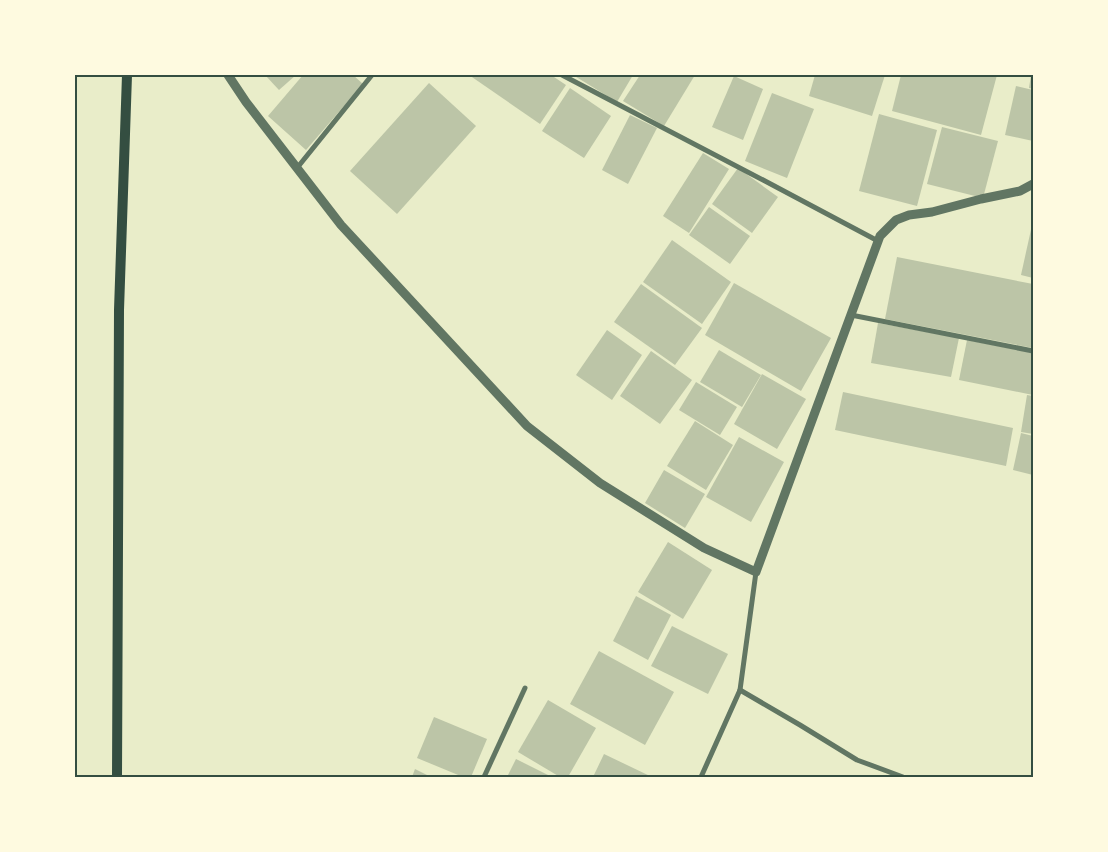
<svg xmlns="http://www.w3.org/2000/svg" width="1108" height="852" font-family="Commissioner,sans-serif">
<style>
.building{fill:#bcc5a7}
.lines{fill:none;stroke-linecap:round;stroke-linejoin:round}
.minor{stroke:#617663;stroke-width:5}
.tertiary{stroke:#617663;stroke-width:9}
.secondary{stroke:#344e41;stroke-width:10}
.neatline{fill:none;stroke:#344e41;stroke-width:2}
</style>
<rect width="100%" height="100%" fill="#e9edc9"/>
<g class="building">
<polygon points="265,75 296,75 279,90"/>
<polygon points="303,75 353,75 363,84 306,150 268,116"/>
<polygon points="469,75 551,75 566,85 540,124"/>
<polygon points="573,75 633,75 617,102"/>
<polygon points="640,75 695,75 664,126 623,101"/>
<polygon points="815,75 885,75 872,116 809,96"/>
<polygon points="901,75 997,75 981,135 892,111"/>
<polygon points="1031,75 1033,75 1033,89 1029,88"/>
<polygon points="734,76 763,89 743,140 712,127"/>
<polygon points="429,83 476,126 397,214 350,171"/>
<polygon points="1016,86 1033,90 1033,141 1005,135"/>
<polygon points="570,88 611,116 584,158 542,131"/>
<polygon points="772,93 814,109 787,178 745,161"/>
<polygon points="879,114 937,130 917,206 859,191"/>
<polygon points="630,115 657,128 628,184 602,170"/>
<polygon points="942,127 998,141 983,198 927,184"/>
<polygon points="703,153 729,169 689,233 663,216"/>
<polygon points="738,168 778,197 752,233 712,204"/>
<polygon points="709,207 750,236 730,264 689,235"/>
<polygon points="1032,225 1033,225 1033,278 1021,275"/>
<polygon points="672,240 731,282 702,324 643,282"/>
<polygon points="897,257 1033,284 1033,348 885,319"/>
<polygon points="734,283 831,338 801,391 705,335"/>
<polygon points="641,284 702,328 675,365 614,322"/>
<polygon points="878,323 959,338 951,377 871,363"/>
<polygon points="607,330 642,355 612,400 576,375"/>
<polygon points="967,340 1033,353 1033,395 959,380"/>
<polygon points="719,350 761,375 742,407 700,382"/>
<polygon points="651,351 692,380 660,424 620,396"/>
<polygon points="762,374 806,399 777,449 734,424"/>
<polygon points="696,382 737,407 720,435 679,410"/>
<polygon points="843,392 1013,428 1006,466 835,430"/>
<polygon points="1027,395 1033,396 1033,434 1021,432"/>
<polygon points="695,421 733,445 706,490 667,466"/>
<polygon points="1021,433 1033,436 1033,475 1013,470"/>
<polygon points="739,437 784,462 751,522 706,497"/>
<polygon points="664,470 705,494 685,528 645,503"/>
<polygon points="668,542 712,570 683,619 638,592"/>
<polygon points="636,596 671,615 648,660 613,641"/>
<polygon points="672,626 728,654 708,694 651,666"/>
<polygon points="599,651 674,692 645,745 570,704"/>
<polygon points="548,700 596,728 568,777 560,777 518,752"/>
<polygon points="434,717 487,739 471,777 463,777 417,758"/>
<polygon points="604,754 652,777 593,777"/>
<polygon points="516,759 552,777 507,777"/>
<polygon points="415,769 431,777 412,777"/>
</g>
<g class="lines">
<g class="minor">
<polyline points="562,75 765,181 878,241"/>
<polyline points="297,168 372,75"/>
<polyline points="851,315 1033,351"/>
<polyline points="740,690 800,725 857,760 903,777"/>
<polyline points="484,777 525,688"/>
<polyline points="701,777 740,690 756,572"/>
</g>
<polyline class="tertiary" points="228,75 246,102 341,225 527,426 600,483 704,548 756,572 880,236 896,220 909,215 932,212 981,199 1020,191 1033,184"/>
<polyline class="secondary" points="117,777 119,310 127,75"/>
</g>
<rect width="1108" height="852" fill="none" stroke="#fefae0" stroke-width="152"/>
<rect x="76" y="76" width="956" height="700" class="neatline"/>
</svg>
